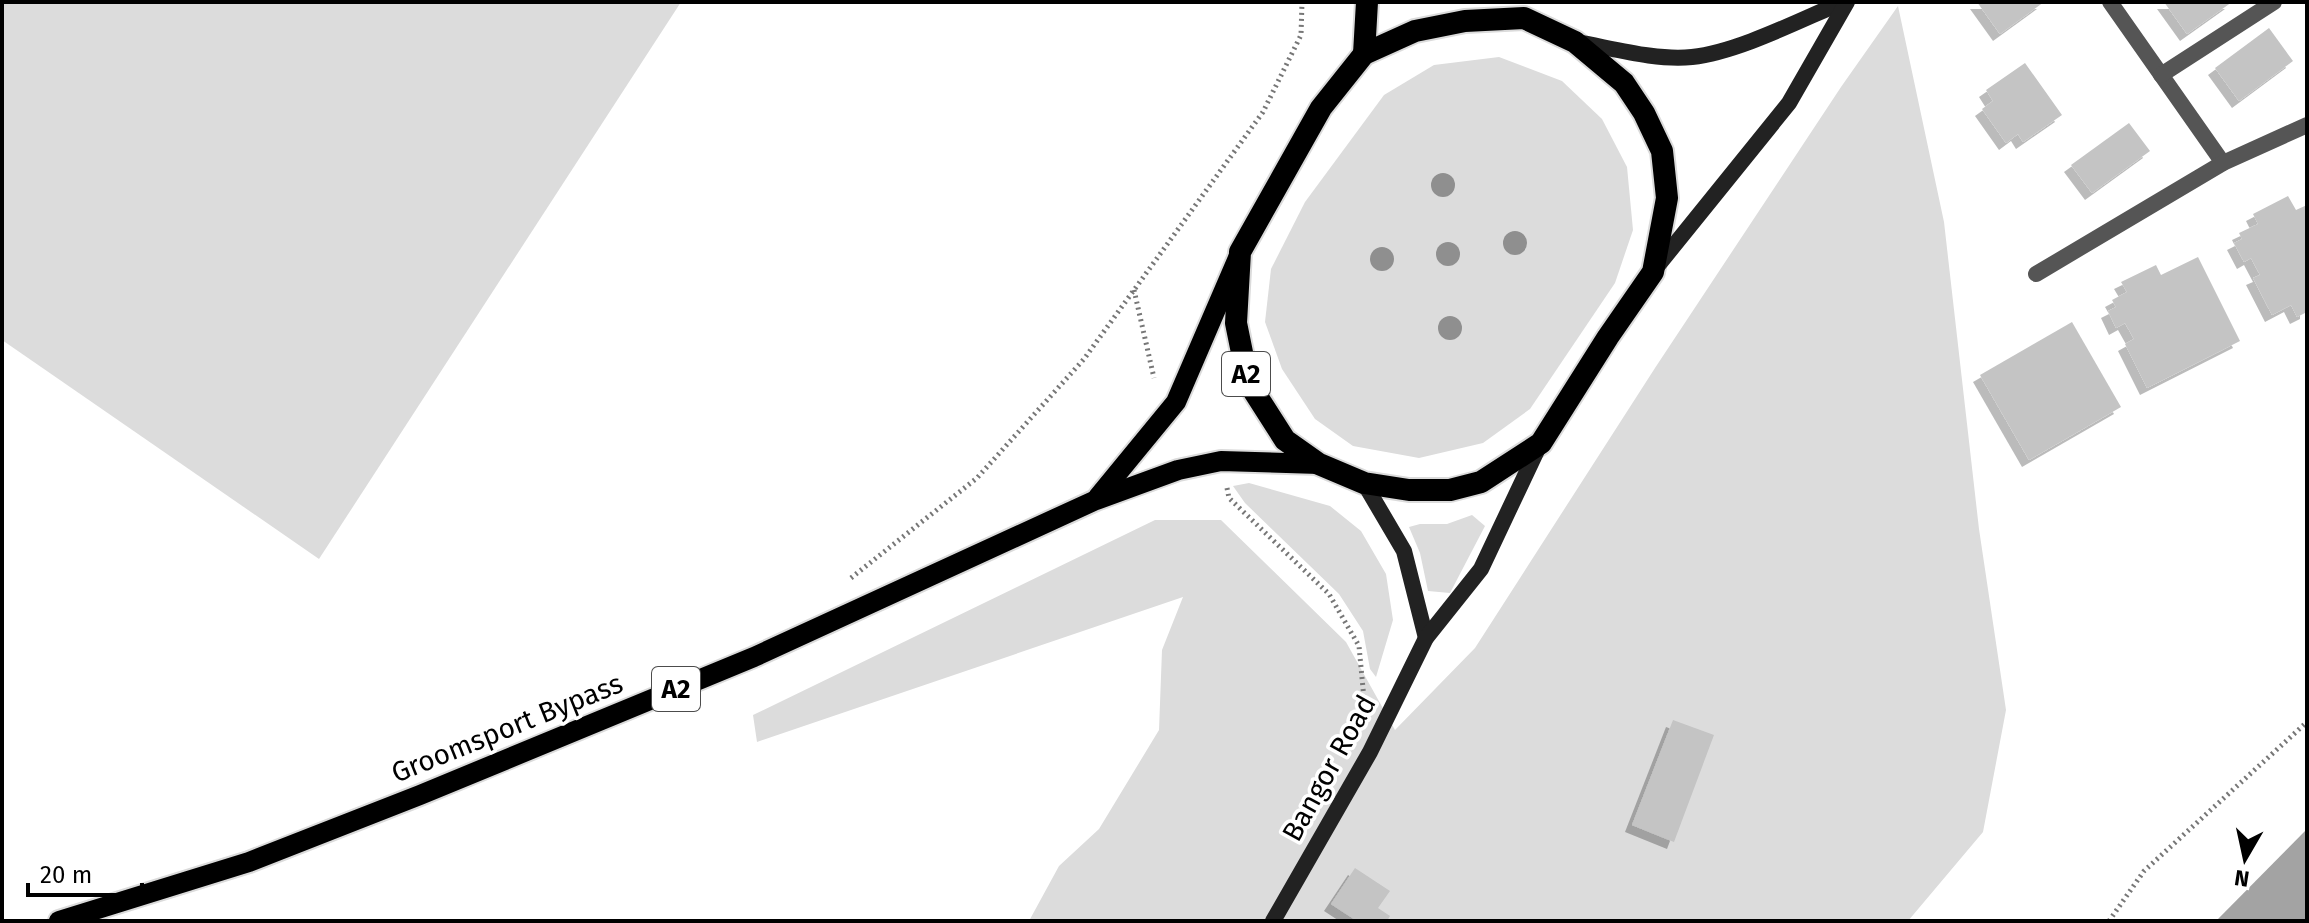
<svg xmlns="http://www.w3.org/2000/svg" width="2309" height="923" font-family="'Fira Sans',sans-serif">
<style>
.green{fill:#dcdcdc}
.water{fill:#a3a3a3}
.building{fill:#c4c4c4;filter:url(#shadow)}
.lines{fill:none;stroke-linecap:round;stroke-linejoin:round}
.primary-casing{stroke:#dbdbdb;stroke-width:24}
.trunk-casing{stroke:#dbdbdb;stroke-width:26}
.path{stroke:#777;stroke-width:5;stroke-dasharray:2 4;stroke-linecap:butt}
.minor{stroke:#555;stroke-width:16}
.secondary{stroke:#222;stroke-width:16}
.primary{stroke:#000;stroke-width:20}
.trunk{stroke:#000;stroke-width:22}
.tree{fill:#8f8f8f}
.labels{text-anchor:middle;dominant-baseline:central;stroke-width:7;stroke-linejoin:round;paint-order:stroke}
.shield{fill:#fff;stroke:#4c4c4c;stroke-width:2}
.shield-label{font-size:26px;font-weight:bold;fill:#000}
.street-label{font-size:28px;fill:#000;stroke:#fff}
</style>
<defs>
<filter id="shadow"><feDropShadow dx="-7" dy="7" stdDeviation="0" flood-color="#0004"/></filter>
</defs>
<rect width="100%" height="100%" fill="#fff"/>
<g class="green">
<polygon points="2,2 681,2 319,559 2,340"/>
<polygon points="1898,6 1944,222 1979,529 2006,710 1983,832 1908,921 1029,921 1059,866 1099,829 1159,730 1162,650 1183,597 757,742 753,715 1155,520 1221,520 1346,642 1395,730 1475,648 1655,368 1841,87"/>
<polygon points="1499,57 1562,81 1602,119 1627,167 1633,230 1615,283 1530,409 1483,443 1419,458 1353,446 1315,419 1282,369 1265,322 1271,269 1305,202 1384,95 1434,65"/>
<polygon points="1249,483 1330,506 1361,531 1386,574 1393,620 1376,677 1370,669 1363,631 1339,594 1245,503 1233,486"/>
<polygon points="1472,515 1485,526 1450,593 1428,591 1420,553 1409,527 1420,524 1447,524"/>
</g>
<polygon class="water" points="2307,829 2307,921 2216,921"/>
<g class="building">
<polygon points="1977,2 2044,2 2000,34"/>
<polygon points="2164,2 2232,2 2187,34"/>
<polygon points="2269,28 2293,61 2239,101 2215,68"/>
<polygon points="2025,63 2062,115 2023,142 2018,134 2006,143 1982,109 1993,101 1986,90"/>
<polygon points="2129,123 2150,151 2092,193 2071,165"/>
<polygon points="2288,196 2296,210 2307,205 2307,312 2297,317 2291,305 2272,315 2253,278 2260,275 2251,258 2244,262 2234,243 2242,239 2239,233 2258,224 2253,214"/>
<polygon points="2198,257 2240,341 2147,388 2125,344 2134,339 2125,323 2116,328 2108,311 2116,307 2112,300 2127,292 2121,282 2156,265 2161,275"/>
<polygon points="2072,322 2121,407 2029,460 1980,375"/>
<polygon points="1673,720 1714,735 1674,842 1632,825"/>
<polygon points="1355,868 1390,891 1378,908 1390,916 1387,921 1357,921 1331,904"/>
</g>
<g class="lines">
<defs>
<g id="primary">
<polyline points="1098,497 1176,402 1238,258"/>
<polyline points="59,921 249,862 420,795 754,657 1096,500 1178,470 1221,461 1319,464"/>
</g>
<g id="trunk">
<polygon points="1524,18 1575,42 1624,83 1644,113 1662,151 1667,198 1653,272 1608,337 1541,443 1481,482 1450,490 1409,490 1364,483 1319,464 1285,440 1248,382 1236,323 1240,252 1321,108 1364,54 1415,31 1465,21"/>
<polyline points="1364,54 1367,2"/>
</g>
</defs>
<use href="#primary" class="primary-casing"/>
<use href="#trunk" class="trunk-casing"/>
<g class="path">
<polyline points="1134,290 1154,378"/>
<polyline points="1227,488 1229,498 1329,594 1359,646 1364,699"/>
<polyline points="851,578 977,478 1084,359 1263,112 1301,35 1302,2"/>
<polyline points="2109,921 2144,871 2307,722"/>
</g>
<g class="minor">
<polyline points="2110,2 2223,163"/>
<polyline points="2161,75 2274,2"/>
<polyline points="2036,274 2223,163 2307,125"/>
</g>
<g class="secondary">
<path d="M1576,42c35,6 81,19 116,15 46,-5 108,-37 151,-55"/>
<polyline points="1655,269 1789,103 1847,2"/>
<polyline points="1364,483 1404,551 1426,638"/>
<polyline points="1273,921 1370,752 1426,638 1481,569 1540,444"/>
</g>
<use href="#primary" class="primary"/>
<use href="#trunk" class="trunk"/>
</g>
<g class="tree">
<circle cx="1443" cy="185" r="12"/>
<circle cx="1515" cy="243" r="12"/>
<circle cx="1448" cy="254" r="12"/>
<circle cx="1382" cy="259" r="12"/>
<circle cx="1450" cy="328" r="12"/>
</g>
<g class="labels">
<g class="shield">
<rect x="1222" y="352" width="48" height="44" rx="6"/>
<rect x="652" y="667" width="48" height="44" rx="6"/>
</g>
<g class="shield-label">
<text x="1246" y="374">A2</text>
<text x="676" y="689">A2</text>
</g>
<g class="street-label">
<text transform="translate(507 728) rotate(-22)">Groomsport Bypass</text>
<text transform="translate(1329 768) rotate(-61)">Bangor Road</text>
</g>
</g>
<rect width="2309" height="923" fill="none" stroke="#000000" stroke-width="8"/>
<g transform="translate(2245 859) rotate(189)" stroke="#ffffff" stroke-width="6" paint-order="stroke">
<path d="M0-6L14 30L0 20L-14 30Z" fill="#000000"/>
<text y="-12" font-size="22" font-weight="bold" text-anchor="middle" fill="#000000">N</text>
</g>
<path d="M28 883v12h114v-12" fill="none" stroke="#000000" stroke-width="4"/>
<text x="40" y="883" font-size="24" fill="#000000" stroke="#ffffff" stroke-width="6" paint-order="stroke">20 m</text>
</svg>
